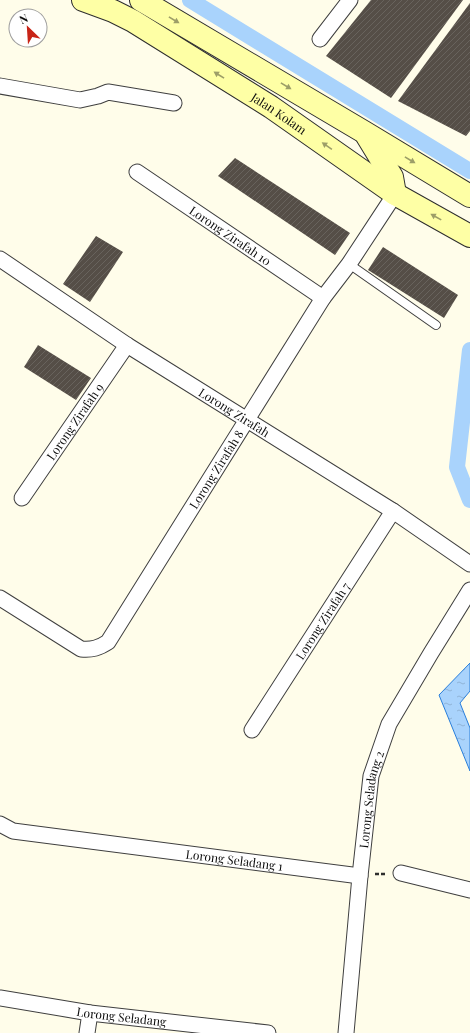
<svg xmlns="http://www.w3.org/2000/svg" width="470" height="1033" font-family="'Playfair Display',serif">
<style>
.water{fill:url(#water-ripples);stroke:#297eda}
.lines{fill:none;stroke-linecap:round;stroke-linejoin:round}
.canal{stroke:#a9d3fc;stroke-width:16}
.building{fill:url(#building-hatch)}
.service-casing{stroke:#3f3f3f;stroke-width:10}
.minor-casing{stroke:#3f3f3f;stroke-width:17}
.secondary-casing{stroke:#2e2e2e;stroke-width:24}
.path{stroke:#2e2e2e;stroke-width:2.5;stroke-dasharray:4 2;stroke-linecap:butt}
.service{stroke:#fff;stroke-width:8}
.minor{stroke:#fff;stroke-width:15}
.secondary{stroke:#feffa5;stroke-width:22}
.oneway{fill:#9d9e68}
.labels{text-anchor:middle;dominant-baseline:central;stroke-width:4;stroke-linejoin:round;paint-order:stroke}
.street-label{font-size:12px;fill:#0c0c0c;stroke:#fff}
</style>
<defs>
<pattern id="water-ripples" width="26" height="14" patternUnits="userSpaceOnUse"><rect width="26" height="14" fill="#a9d3fc"/><path d="M2 4q2-2 4 0t4 0M15 11q2-2 4 0t4 0" fill="none" stroke="#90b4d7"/></pattern>
<pattern id="building-hatch" width="6" height="6" patternUnits="userSpaceOnUse"><rect width="6" height="6" fill="#554e47"/><path d="M-1 1l2-2M0 6l6-6M5 7l2-2" fill="none" stroke="#68635d"/></pattern>
</defs>
<rect width="100%" height="100%" fill="#fffdea"/>
<polygon class="water" points="470,663 470,691 460,703 470,728 470,771 439,695"/>
<g class="lines">
<g class="canal">
<polyline points="190,0 470,171"/>
<polyline points="470,350 457,467 470,500"/>
</g>
</g>
<g class="building">
<polygon points="371,0 463,0 391,98 326,56"/>
<polygon points="470,3 470,131 466,136 398,101"/>
<polygon points="235,158 350,233 335,255 218,176"/>
<polygon points="96,236 123,252 90,302 63,284"/>
<polygon points="383,247 458,295 444,318 368,270"/>
<polygon points="38,345 91,378 76,400 24,367"/>
</g>
<g class="lines">
<defs>
<polyline id="service" points="349,264 436,325"/>
<g id="minor">
<polyline points="320,39 350,0"/>
<polyline points="0,86 80,100 98,96 108,92 174,103"/>
<path id="s1" d="M137,172l186,126"/>
<path id="s2" d="M0,259l127,86 266,166 77,53"/>
<path id="s3" d="M22,498l105,-153"/>
<path id="s4" d="M0,598l81,51c11,1 18,-1 27,-7l215,-344 26,-34 46,-70"/>
<path id="s5" d="M252,730l141,-219"/>
<path id="s6" d="M0,824l13,7 347,45"/>
<polyline points="401,873 470,890"/>
<path id="s7" d="M0,998l90,15 178,20"/>
<polyline points="87,1033 90,1013"/>
<path id="s8" d="M346,1033l14,-157 11,-100 18,-52 42,-71 39,-63"/>
</g>
<g id="secondary">
<path id="s9" d="M83,0l30,11 20,10 138,86 124,87 75,42"/>
<polyline points="141,0 364,132 470,196"/>
<polyline points="367,136 392,177 395,194"/>
</g>
</defs>
<use href="#service" class="service-casing"/>
<use href="#minor" class="minor-casing"/>
<use href="#secondary" class="secondary-casing"/>
<polyline class="path" points="375,874 386,874"/>
<use href="#service" class="service"/>
<use href="#minor" class="minor"/>
<use href="#secondary" class="secondary"/>
</g>
<defs><path id="oneway-solid" d="M-6-.8H1V-3.2L6.5 0L1 3.2V.8H-6Z"/></defs>
<g class="oneway">
<use href="#oneway-solid" transform="translate(174 20) rotate(31)"/>
<use href="#oneway-solid" transform="translate(219 75) rotate(-148)"/>
<use href="#oneway-solid" transform="translate(286 86) rotate(31)"/>
<use href="#oneway-solid" transform="translate(327 146) rotate(-145)"/>
<use href="#oneway-solid" transform="translate(410 160) rotate(31)"/>
<use href="#oneway-solid" transform="translate(436 217) rotate(-151)"/>
</g>
<g class="labels">
<g class="street-label">
<text stroke="none"><textPath href="#s9" startOffset="227">Jalan Kolam</textPath></text>
<text stroke="none"><textPath href="#s1" startOffset="113">Lorong Zirafah 10</textPath></text>
<text stroke="none"><textPath href="#s2" startOffset="280">Lorong Zirafah</textPath></text>
<text stroke="none"><textPath href="#s3" startOffset="93">Lorong Zirafah 9</textPath></text>
<text stroke="none"><textPath href="#s4" startOffset="328">Lorong Zirafah 8</textPath></text>
<text stroke="none"><textPath href="#s5" startOffset="130">Lorong Zirafah 7</textPath></text>
<text stroke="none"><textPath href="#s8" startOffset="235">Lorong Seladang 2</textPath></text>
<text stroke="none"><textPath href="#s6" startOffset="238">Lorong Seladang 1</textPath></text>
<text stroke="none"><textPath href="#s7" startOffset="123">Lorong Seladang</textPath></text>
</g>
</g>
<g transform="translate(28 28) rotate(335)"><circle r="19" fill="#ffffff" stroke="#9e9e9e"/>
<path d="M0-3L7 15L0 10L-7 15Z" fill="#c82417"/>
<text y="-6" font-size="11" font-weight="bold" text-anchor="middle" fill="#0c0c0c">N</text>
</g>
</svg>
